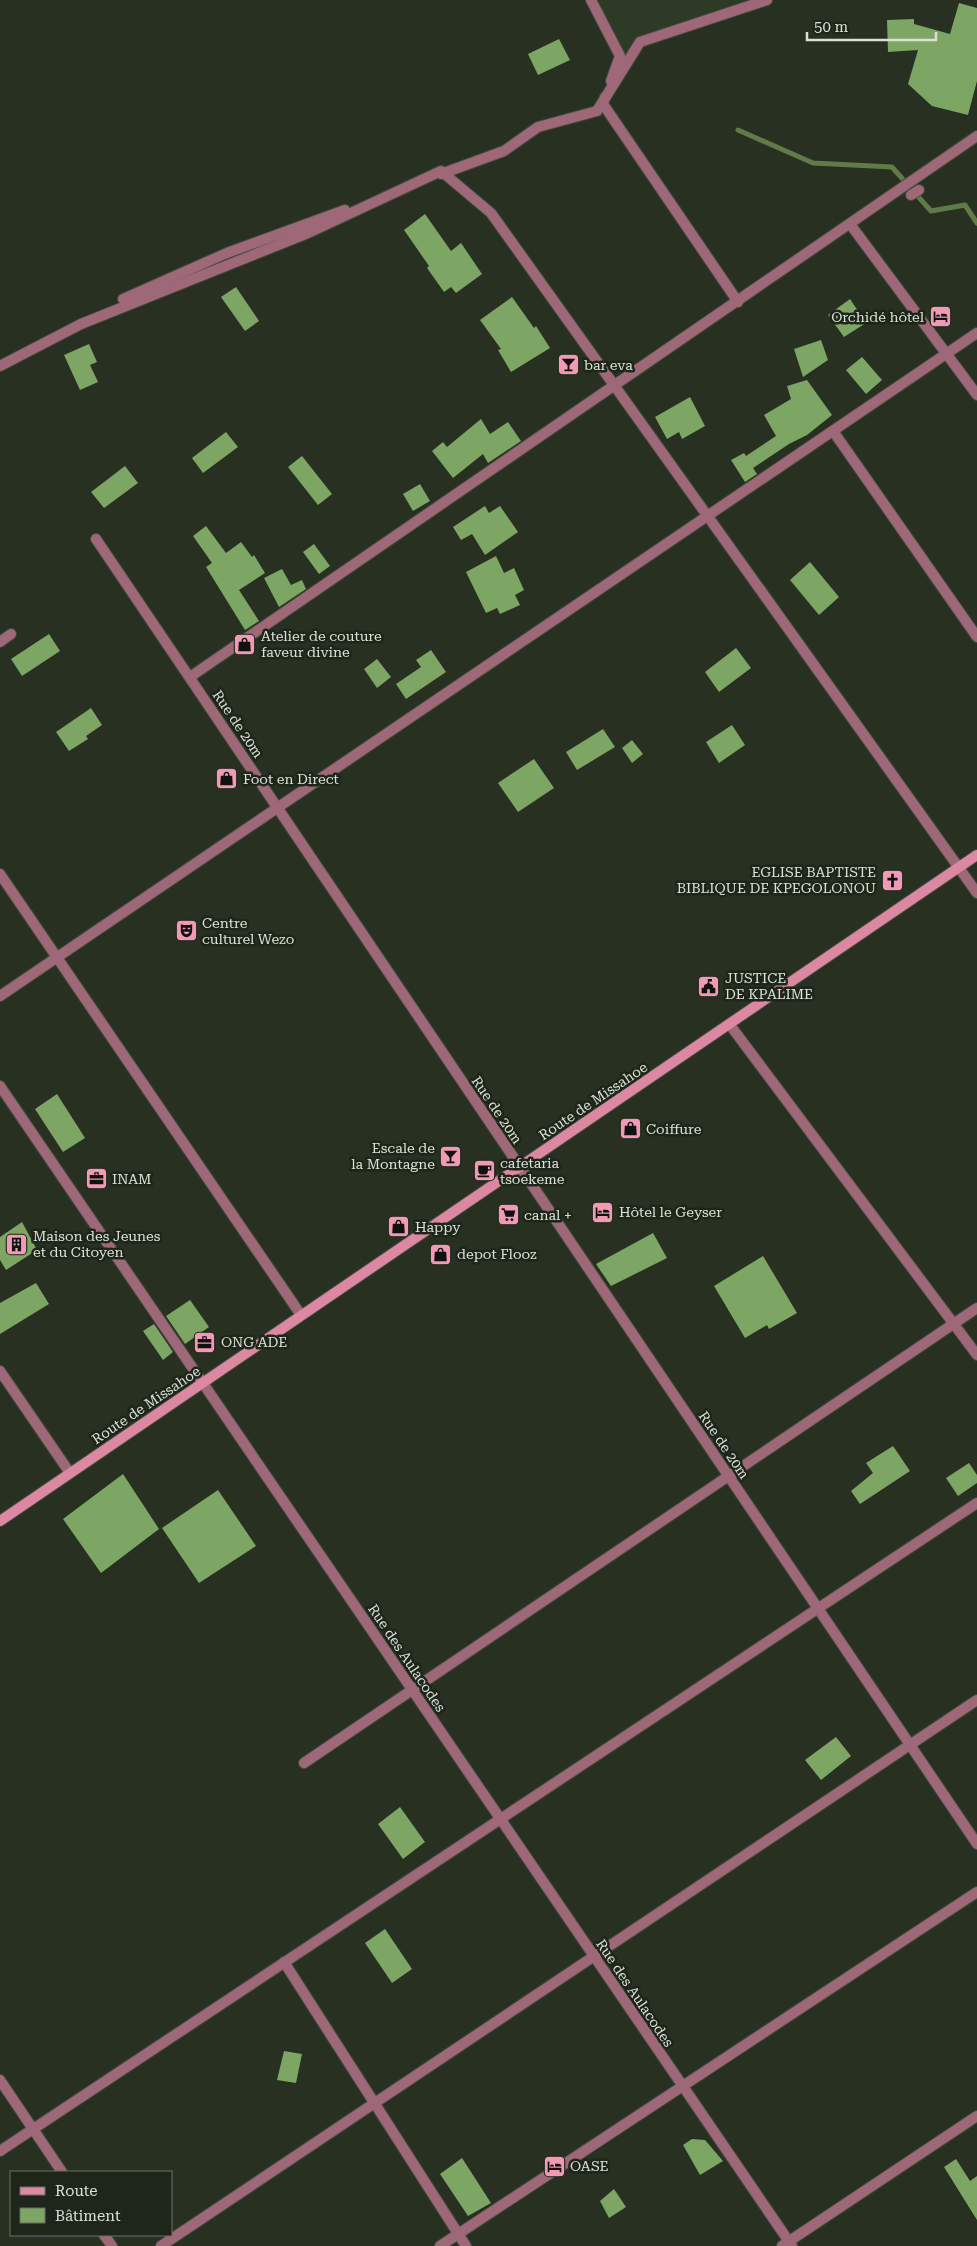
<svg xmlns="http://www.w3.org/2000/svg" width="977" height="2246" font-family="'Roboto Serif',serif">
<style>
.built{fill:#2d3a25}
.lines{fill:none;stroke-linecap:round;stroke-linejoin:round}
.stream{stroke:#607a48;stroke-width:5}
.building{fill:#7da564}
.minor-casing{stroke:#444c3e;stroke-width:12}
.tertiary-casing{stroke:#444c3e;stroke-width:12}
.secondary-casing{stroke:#444c3e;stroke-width:12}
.minor{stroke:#9e6878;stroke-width:10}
.tertiary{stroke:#9e6878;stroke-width:10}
.secondary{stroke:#dd88a3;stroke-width:10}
.labels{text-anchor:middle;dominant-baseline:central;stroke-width:5;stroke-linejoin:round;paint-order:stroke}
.poi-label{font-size:14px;fill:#dae0d7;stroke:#1d2618;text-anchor:start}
.street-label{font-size:14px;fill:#dae0d7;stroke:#1d2618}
</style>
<rect width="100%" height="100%" fill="#273021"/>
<polygon class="built" points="593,0 765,0 620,57"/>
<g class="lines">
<g class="stream">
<polyline points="738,130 813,163 892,167 908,185"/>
<polyline points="914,192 931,211 965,205 977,223"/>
</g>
</g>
<g class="building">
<polygon points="959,3 977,8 977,81 968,115 932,106 908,84 918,50 888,52 887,20 914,19 914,24 950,34"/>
<polygon points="559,39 570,60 538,75 528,54"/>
<polygon points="425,214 451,251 461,243 482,274 456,293 451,287 444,292 427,268 429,266 404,230"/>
<polygon points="236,287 259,321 245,331 221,297"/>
<polygon points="512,297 534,328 536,326 550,348 511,372 498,350 501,349 480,320"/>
<polygon points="850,299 866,323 844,337 828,315"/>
<polygon points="821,340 828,360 803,377 794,349"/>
<polygon points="89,344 97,362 90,365 98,382 80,390 64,355"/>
<polygon points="862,357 882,380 866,394 846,370"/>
<polygon points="807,380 832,415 807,435 789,444 753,468 757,474 745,482 731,460 744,453 746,456 776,436 764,415 791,399 787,386"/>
<polygon points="690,397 705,426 682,439 679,432 667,439 655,417"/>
<polygon points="481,419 490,434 508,422 521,441 488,463 483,454 453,478 432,451 443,442 447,447"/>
<polygon points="226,432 238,447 203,473 192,458"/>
<polygon points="302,456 332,494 318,505 288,467"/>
<polygon points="125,466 138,483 104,508 91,492"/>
<polygon points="420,484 430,501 413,511 403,494"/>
<polygon points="485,506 489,513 500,506 518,532 485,555 472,534 461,540 453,527"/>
<polygon points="206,526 226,553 241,542 252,557 254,555 265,573 239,590 259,621 245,630 206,567 212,563 193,536"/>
<polygon points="314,544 330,566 319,574 303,552"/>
<polygon points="496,556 504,573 514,568 524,590 515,595 520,605 500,614 497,608 486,613 466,572"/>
<polygon points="810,562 839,597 819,615 790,580"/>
<polygon points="282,569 291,585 302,580 306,589 279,607 264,578"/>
<polygon points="49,634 60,651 22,676 11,659"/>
<polygon points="736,648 751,668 719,692 705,672"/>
<polygon points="431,650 446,672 406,699 396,684 421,667 416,660"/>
<polygon points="377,659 391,677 377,688 364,669"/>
<polygon points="91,708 102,725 86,736 88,739 69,751 56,732"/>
<polygon points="732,725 745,745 719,763 706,742"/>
<polygon points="603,729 615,747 577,770 566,752"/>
<polygon points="632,740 643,754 632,763 622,748"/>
<polygon points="534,759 554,788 518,812 498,783"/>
<polygon points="57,1094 85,1138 63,1152 35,1109"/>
<polygon points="22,1222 37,1250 6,1270 0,1260 0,1237"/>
<polygon points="653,1233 667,1258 611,1286 596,1264"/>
<polygon points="763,1256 797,1313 769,1329 767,1325 745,1338 714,1286"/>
<polygon points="36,1283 49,1304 0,1334 0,1303"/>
<polygon points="190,1300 209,1327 185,1344 166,1316"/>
<polygon points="154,1324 173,1352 163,1360 143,1331"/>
<polygon points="893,1446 910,1471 860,1504 851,1491 873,1473 866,1463"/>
<polygon points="969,1463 977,1475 977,1483 958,1496 946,1478"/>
<polygon points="123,1474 159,1529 101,1573 63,1519"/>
<polygon points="218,1490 256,1546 199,1583 162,1528"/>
<polygon points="836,1737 851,1756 821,1780 805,1760"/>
<polygon points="400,1807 425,1842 403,1859 378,1824"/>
<polygon points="385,1929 412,1969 392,1983 365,1943"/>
<polygon points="284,2051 302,2054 296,2083 277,2080"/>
<polygon points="692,2139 705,2140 723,2161 700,2175 683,2145"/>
<polygon points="462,2158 491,2203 468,2216 440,2174"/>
<polygon points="956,2159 970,2181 977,2176 977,2220 944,2167"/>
<polygon points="614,2189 626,2207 609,2218 600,2201"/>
</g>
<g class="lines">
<defs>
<g id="minor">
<polyline points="591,0 620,56 611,81"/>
<polyline points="605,97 603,104 738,302"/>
<polyline points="441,174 504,151 538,127 597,111 640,42 767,0"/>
<polyline points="911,195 919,190"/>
<polyline points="850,224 977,395"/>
<polyline points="123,299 227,253 345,210"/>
<polyline points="0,366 81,324 308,233 441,171 491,213 977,893"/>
<polyline points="833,431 977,637"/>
<polyline points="0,642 11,634"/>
<polyline points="190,677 977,136"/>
<polyline points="0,874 301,1315"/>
<polyline points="0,996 977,333"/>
<polyline points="730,1025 977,1355"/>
<polyline points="0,1086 792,2246"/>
<polyline points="0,1371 70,1473"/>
<polyline points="304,1763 977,1308"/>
<polyline points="284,1962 466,2246"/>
<polyline points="0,2080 62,2172"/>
<polyline points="0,2151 977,1503"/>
<polyline points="104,2235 112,2246"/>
<polyline points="161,2246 977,1700"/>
<polyline points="440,2246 977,1892"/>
<polyline points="782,2246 977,2116"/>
</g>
<polyline id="tertiary" points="96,539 977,1844"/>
<polyline id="secondary" points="0,1521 977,855"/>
</defs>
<use href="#minor" class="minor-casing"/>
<use href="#tertiary" class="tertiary-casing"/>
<use href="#secondary" class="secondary-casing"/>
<use href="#minor" class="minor"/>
<use href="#tertiary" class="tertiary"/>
<use href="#secondary" class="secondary"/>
</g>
<defs>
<symbol id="hotel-square" viewBox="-11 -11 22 22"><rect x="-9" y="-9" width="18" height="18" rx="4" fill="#f09ab5" stroke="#1d2618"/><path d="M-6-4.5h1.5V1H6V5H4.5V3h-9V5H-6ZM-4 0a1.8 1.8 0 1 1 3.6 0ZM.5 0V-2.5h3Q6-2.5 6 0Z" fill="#111"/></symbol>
<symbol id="bar-square" viewBox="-11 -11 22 22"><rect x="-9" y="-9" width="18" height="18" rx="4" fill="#f09ab5" stroke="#1d2618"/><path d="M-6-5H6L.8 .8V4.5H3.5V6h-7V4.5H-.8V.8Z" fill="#111"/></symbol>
<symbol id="shop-square" viewBox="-11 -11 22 22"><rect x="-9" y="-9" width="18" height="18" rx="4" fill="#f09ab5" stroke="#1d2618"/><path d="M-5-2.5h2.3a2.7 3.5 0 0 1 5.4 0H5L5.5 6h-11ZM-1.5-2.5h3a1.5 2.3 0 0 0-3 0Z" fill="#111"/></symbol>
<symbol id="church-square" viewBox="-11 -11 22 22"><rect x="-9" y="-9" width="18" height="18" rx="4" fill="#f09ab5" stroke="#1d2618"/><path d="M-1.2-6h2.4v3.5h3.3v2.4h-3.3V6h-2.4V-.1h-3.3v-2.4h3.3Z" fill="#111"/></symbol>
<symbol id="theatre-square" viewBox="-11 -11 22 22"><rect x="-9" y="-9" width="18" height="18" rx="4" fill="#f09ab5" stroke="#1d2618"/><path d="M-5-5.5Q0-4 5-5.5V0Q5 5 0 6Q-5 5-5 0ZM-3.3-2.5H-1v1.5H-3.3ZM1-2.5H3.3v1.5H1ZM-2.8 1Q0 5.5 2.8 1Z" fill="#111"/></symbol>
<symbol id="civic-square" viewBox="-11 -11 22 22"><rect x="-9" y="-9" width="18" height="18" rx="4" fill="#f09ab5" stroke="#1d2618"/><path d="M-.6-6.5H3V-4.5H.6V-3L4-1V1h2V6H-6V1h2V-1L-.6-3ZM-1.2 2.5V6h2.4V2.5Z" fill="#111"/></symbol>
<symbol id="cafe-square" viewBox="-11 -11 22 22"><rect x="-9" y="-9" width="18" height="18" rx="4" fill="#f09ab5" stroke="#1d2618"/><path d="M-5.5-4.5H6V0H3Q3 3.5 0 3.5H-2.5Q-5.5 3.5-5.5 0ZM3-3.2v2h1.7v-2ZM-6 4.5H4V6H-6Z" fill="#111"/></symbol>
<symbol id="office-square" viewBox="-11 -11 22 22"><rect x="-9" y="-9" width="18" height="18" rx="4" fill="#f09ab5" stroke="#1d2618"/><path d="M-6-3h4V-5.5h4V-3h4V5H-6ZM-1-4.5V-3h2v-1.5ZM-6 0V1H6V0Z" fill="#111"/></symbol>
<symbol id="supermarket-square" viewBox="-11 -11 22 22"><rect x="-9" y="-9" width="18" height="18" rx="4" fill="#f09ab5" stroke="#1d2618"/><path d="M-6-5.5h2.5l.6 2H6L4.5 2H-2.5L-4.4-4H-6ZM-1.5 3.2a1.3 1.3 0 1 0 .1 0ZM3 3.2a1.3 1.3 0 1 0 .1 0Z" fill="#111"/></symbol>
<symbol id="building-square" viewBox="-11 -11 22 22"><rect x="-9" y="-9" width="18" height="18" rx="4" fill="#f09ab5" stroke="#1d2618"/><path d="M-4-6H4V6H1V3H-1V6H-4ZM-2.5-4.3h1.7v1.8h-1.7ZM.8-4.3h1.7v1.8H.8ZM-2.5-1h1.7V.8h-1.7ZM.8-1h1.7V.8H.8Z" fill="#111"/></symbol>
</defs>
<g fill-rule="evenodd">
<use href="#hotel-square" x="928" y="304" width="25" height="25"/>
<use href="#bar-square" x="556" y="352" width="25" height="25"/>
<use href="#shop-square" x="232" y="632" width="25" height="25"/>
<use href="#shop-square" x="214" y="766" width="25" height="25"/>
<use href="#church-square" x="880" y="868" width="25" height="25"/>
<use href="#theatre-square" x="174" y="918" width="25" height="25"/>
<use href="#civic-square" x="696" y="974" width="25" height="25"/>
<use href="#shop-square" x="618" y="1116" width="25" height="25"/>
<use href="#bar-square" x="438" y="1144" width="25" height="25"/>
<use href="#cafe-square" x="472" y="1158" width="25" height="25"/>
<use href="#office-square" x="84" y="1166" width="25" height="25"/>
<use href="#hotel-square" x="590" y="1200" width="25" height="25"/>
<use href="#supermarket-square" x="496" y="1202" width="25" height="25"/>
<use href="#shop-square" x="386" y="1214" width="25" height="25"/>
<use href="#building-square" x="4" y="1232" width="25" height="25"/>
<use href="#shop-square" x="428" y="1242" width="25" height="25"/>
<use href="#office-square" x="192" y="1330" width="25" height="25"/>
<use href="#hotel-square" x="542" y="2154" width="25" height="25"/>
</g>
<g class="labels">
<g class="poi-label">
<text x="924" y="317" text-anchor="end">Orchidé hôtel</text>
<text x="584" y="365">bar eva</text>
<text x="261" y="636">Atelier de couture<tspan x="261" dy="16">faveur divine</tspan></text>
<text x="243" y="779">Foot en Direct</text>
<text x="876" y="872" text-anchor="end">EGLISE BAPTISTE<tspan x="876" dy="16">BIBLIQUE DE KPEGOLONOU</tspan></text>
<text x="202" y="923">Centre<tspan x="202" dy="16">culturel Wezo</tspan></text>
<text x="725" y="978">JUSTICE<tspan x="725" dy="16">DE KPALIME</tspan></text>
<text x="646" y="1129">Coiffure</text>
<text x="435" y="1148" text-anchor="end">Escale de<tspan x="435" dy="16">la Montagne</tspan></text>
<text x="500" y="1163">cafetaria<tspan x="500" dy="16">tsoekeme</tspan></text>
<text x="112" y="1179">INAM</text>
<text x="619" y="1212">Hôtel le Geyser</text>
<text x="524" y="1215">canal +</text>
<text x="415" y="1227">Happy</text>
<text x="33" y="1236">Maison des Jeunes<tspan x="33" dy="16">et du Citoyen</tspan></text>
<text x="457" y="1254">depot Flooz</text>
<text x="221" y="1342">ONG ADE</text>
<text x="570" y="2166">OASE</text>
</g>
<g class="street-label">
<text transform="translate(238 724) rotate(56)">Rue de 20m</text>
<text transform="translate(593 1101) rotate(-34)">Route de Missahoe</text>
<text transform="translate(497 1110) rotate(56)">Rue de 20m</text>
<text transform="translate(146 1405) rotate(-34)">Route de Missahoe</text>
<text transform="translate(724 1445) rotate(56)">Rue de 20m</text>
<text transform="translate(407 1658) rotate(56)">Rue des Aulacodes</text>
<text transform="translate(635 1993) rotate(56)">Rue des Aulacodes</text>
</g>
</g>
<rect x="10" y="2171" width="162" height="65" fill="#1d2618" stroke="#697064"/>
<rect x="20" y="2187" width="25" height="8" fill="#dd88a3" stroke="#697064"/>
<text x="55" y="2196" font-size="15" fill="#dae0d7">Route</text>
<rect x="20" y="2208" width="25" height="15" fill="#7da564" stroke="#697064"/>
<text x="55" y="2221" font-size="15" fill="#dae0d7">Bâtiment</text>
<path d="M807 32v8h129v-8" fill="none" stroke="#dae0d7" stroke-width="2.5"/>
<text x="814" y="32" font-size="15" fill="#dae0d7" stroke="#1d2618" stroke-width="4" paint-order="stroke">50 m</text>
</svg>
